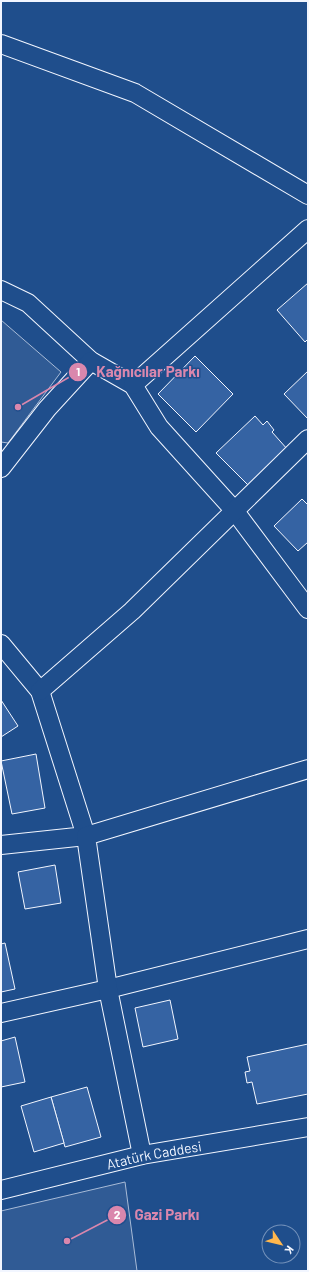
<svg xmlns="http://www.w3.org/2000/svg" width="309" height="1272" font-family="Barlow,sans-serif">
<style>
.built{fill:#305b95;stroke:#a8bbd7}
.building{fill:#3563a3;stroke:#f2f6ff}
.lines{fill:none;stroke-linecap:round;stroke-linejoin:round}
.street-casing{stroke:#f2f6ff;stroke-width:20}
.street{stroke:#1f4e8c;stroke-width:18}
.labels{text-anchor:middle;dominant-baseline:central;stroke-width:3;stroke-linejoin:round;paint-order:stroke}
.street-label{font-size:14px;fill:#f2f6ff;stroke:#1f4e8c}
.leader{fill:none;stroke:#da87ad;stroke-width:1.5}
.callout-dot{fill:#da87ad;stroke:#1f4e8c;stroke-width:1.5}
.mark-label{font-size:12px;text-anchor:middle;font-weight:bold;fill:#fff}
.callout-label{font-size:15px;text-anchor:middle;font-weight:bold;fill:#da87ad;stroke:#1f4e8c;stroke-width:3;stroke-linejoin:round;paint-order:stroke}
</style>
<rect width="100%" height="100%" fill="#1f4e8c"/>
<g class="built">
<polygon points="1,320 61,372 8,443 1,442"/>
<polygon points="125,1182 137,1271 1,1271 1,1211"/>
</g>
<g class="building">
<polygon points="308,283 308,339 305,342 277,310"/>
<polygon points="195,356 233,394 196,432 158,394"/>
<polygon points="308,371 308,419 284,394"/>
<polygon points="255,416 263,425 267,421 274,430 272,432 288,450 250,487 216,453"/>
<polygon points="302,499 308,505 308,542 298,551 274,526"/>
<polygon points="1,700 18,726 1,737"/>
<polygon points="36,754 45,808 12,814 1,761"/>
<polygon points="55,865 61,903 25,909 18,872"/>
<polygon points="5,943 15,989 1,992 1,944"/>
<polygon points="170,1000 178,1039 143,1047 135,1008"/>
<polygon points="15,1037 25,1082 1,1087 1,1041"/>
<polygon points="308,1044 308,1094 257,1104 252,1082 247,1083 245,1072 250,1071 247,1057"/>
<polygon points="87,1087 101,1137 65,1147 51,1097"/>
<polygon points="51,1097 64,1143 34,1152 21,1106"/>
</g>
<g class="lines">
<defs>
<g id="street">
<polyline points="1,44 135,93 308,195"/>
<polyline points="1,290 28,303 91,361 133,385 159,427 234,510 308,609"/>
<polyline points="133,385 308,229"/>
<polyline points="1,468 47,409 91,361"/>
<polyline points="1,644 40,691 86,836 1,845"/>
<polyline points="40,691 132,611 308,439"/>
<polyline points="1,1013 108,989 308,939"/>
<polyline points="142,1155 108,989 86,836 308,769"/>
<path id="s1" d="M1,1190l141,-35 166,-28"/>
</g>
</defs>
<use href="#street" class="street-casing"/>
<use href="#street" class="street"/>
</g>
<g class="labels">
<g class="street-label">
<text stroke="none"><textPath href="#s1" startOffset="157">Atatürk Caddesi</textPath></text>
</g>
</g>
<path class="leader" d="M18 407L78 372M67 1241L117 1215"/>
<g class="callout-dot">
<circle cx="18" cy="407" r="4"/>
<circle cx="67" cy="1241" r="4"/>
<circle cx="78" cy="372" r="10"/>
<circle cx="117" cy="1215" r="10"/>
</g>
<g class="mark-label">
<text x="78" y="376">1</text>
<text x="117" y="1219">2</text>
</g>
<g class="callout-label">
<text x="148" y="377">Kağnıcılar Parkı</text>
<text x="167" y="1220">Gazi Parkı</text>
</g>
<rect width="309" height="1272" fill="none" stroke="#f2f6ff" stroke-width="4"/>
<g transform="translate(281 1244) rotate(125)"><circle r="19" fill="#1f4e8c" stroke="#7391ba"/>
<path d="M0-3L7 15L0 10L-7 15Z" fill="#ffb74d"/>
<text y="-6" font-size="11" font-weight="bold" text-anchor="middle" fill="#f2f6ff">K</text>
</g>
</svg>
